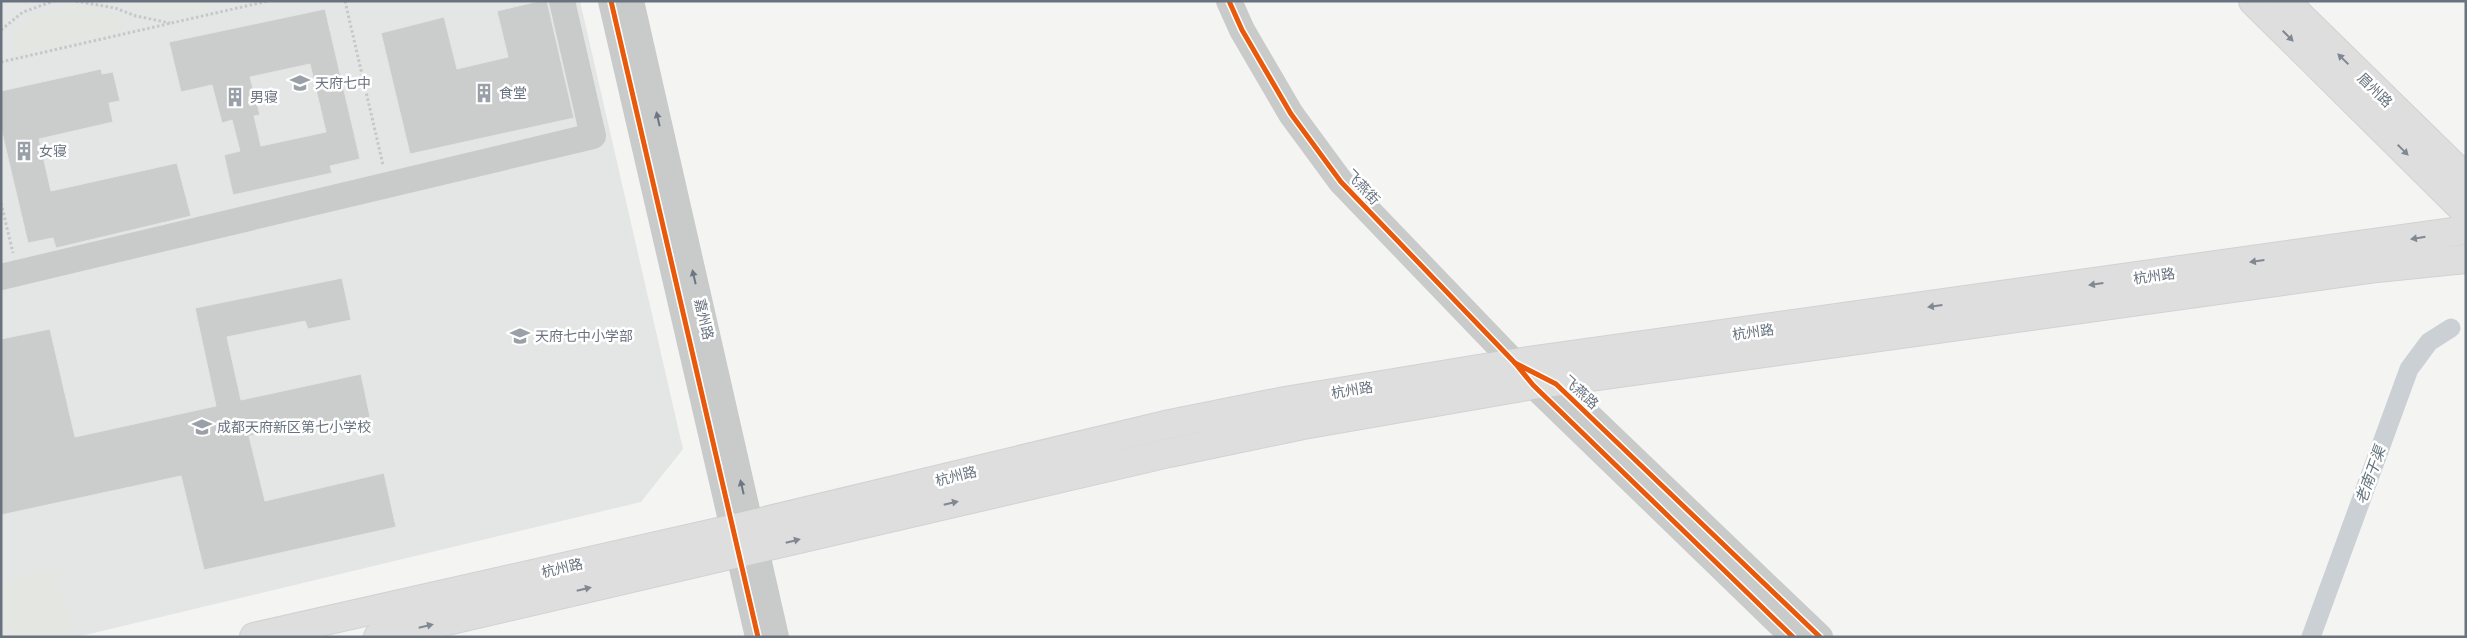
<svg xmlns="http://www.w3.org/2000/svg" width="2467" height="638" font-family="'IBM Plex Sans','Noto Sans SC',sans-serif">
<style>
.built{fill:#e4e6e5}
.garden{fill:#e4e6e2}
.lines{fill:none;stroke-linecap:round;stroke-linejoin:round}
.canal{stroke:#cad0d3;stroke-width:19}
.building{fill:#cbcccc;stroke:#e4e4e2;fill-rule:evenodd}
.major-casing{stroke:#d1d2d2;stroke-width:30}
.path{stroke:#c7c7c8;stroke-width:3;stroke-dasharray:2.5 2.5;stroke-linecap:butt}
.minor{stroke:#c9caca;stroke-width:26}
.major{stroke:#dededf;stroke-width:28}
.cycleway-casing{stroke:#fff;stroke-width:8}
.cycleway{stroke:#e8590c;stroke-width:5}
.oneway{fill:#808892}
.oneway2{fill:#6d7783}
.labels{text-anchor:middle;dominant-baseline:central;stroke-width:5;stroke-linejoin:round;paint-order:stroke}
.poi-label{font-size:14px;fill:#68737f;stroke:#fff;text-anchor:start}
.street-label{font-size:14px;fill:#68737f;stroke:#fff}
.water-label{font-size:15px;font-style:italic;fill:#63737c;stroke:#fff}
</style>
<rect width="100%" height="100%" fill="#f4f4f3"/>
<polygon class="built" points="1,1 580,1 683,449 641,502 77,637 1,637"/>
<g class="garden">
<polygon points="120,1 211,1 202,12 153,11"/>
<path d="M79,6l25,4 20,10 2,10 -106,24 -8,-6c14,-33 33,-41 67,-42z"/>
<polygon points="56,569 72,630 47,637 1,637 1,582"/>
</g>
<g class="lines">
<polyline class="canal" points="2311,637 2409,369 2429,342 2451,328"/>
</g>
<g class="building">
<polygon points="539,1 547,1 574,118 410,154 381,33 444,17 457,69 508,57 497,11"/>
<path d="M325,9l35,150 -30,7 2,7 -99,22 -9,-40 16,-4 -8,-31 -10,3 -10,-38 -31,7 -12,-50zM310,64l16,68 -65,14 -7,-30 6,-1 -10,-38z"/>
<polygon points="101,69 102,74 113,72 120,101 109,103 113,122 39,139 51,191 177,163 191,216 56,248 53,238 28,243 1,128 1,91"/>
<polygon points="342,278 351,320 308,329 305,321 227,337 241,400 361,374 370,417 324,428 323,420 249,436 265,501 384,473 396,527 204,570 181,476 1,515 1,339 50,329 75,437 216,406 195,308"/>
</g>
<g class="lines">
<defs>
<g id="major">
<polyline points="2253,1 2466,212"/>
<polyline points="2285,1 2466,178"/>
<polyline points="254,637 732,529 1165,425 1285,401 1515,363 2466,230"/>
<polyline points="378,637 1169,453 1303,425 1533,385 2377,268 2466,259"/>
</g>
</defs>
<use href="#major" class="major-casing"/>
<g class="path">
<polyline points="76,1 115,8 136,16 170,23"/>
<polyline points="345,1 383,165"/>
<polyline points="1,30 23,12 54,1"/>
<polyline points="1,62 268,1"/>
<polyline points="1,203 13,253"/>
</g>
<g class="minor">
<polyline points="611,1 758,637"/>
<polyline points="631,1 776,637"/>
<polyline points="1229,1 1242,30 1291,114 1341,182 1515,363"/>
<polyline points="1,277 593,136 562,1"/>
<polyline points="1793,637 1533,385 1515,363 1556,384 1820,637"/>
</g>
<use href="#major" class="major"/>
<defs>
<g id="cycleway">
<polyline points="611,1 758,637"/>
<polyline points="1229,1 1242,30 1291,114 1341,182 1515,363"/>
<polyline points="1793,637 1533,385 1515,363 1556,384 1820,637"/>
</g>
</defs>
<use href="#cycleway" class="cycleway-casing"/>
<use href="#cycleway" class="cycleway"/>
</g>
<defs><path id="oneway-solid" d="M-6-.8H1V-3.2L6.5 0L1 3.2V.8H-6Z" transform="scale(1.25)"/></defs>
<g class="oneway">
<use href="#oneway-solid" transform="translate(2288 36) rotate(45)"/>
<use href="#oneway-solid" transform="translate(2343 59) rotate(-136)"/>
<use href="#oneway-solid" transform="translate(2403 150) rotate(45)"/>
<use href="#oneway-solid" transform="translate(2418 238) rotate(171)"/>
<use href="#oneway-solid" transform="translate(2257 261) rotate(172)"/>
<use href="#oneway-solid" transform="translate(2096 284) rotate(172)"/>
<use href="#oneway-solid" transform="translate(1935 306) rotate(172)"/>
<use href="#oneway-solid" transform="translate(951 503) rotate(-13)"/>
<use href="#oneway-solid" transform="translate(793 541) rotate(-14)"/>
<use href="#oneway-solid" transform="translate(584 589) rotate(-13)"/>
<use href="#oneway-solid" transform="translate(426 626) rotate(-13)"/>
</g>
<g class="oneway2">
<use href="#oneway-solid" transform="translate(658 119) rotate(-103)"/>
<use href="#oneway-solid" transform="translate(694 277) rotate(-103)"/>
<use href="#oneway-solid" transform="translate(742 487) rotate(-103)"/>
</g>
<defs>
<symbol id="school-bare" viewBox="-9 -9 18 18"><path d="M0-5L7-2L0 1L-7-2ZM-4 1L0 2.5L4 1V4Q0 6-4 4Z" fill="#99a0a8" stroke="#fff" stroke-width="2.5" paint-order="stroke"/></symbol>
<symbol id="building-bare" viewBox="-9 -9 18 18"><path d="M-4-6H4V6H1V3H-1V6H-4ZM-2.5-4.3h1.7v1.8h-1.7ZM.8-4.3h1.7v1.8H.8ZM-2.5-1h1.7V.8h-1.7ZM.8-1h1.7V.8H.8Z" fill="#99a0a8" stroke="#fff" stroke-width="2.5" paint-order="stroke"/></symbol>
</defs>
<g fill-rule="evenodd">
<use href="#school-bare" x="286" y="69" width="28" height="28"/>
<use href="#building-bare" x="470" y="79" width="28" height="28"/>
<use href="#building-bare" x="221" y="83" width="28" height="28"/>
<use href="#building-bare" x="10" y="137" width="28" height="28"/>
<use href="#school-bare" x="506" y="322" width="28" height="28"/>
<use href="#school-bare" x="188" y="413" width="28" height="28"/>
</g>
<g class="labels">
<g class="poi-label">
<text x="315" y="83">天府七中</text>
<text x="499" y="93">食堂</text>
<text x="250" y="97">男寝</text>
<text x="39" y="151">女寝</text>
<text x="535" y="336">天府七中小学部</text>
<text x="217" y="427">成都天府新区第七小学校</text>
</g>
<g class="street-label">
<text transform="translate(2375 90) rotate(44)">眉州路</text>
<text transform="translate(1363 187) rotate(47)">飞燕街</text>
<text transform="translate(2154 276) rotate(-8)">杭州路</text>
<text transform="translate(704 319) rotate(77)">嘉州路</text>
<text transform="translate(1753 332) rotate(-8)">杭州路</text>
<text transform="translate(1352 390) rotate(-9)">杭州路</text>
<text transform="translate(1581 392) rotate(42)">飞燕路</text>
<text transform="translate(956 476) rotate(-14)">杭州路</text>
<text transform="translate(562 568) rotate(-13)">杭州路</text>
</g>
<g class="water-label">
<text transform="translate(2370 475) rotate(-70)">老南干渠</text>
</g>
</g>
<rect width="2467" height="638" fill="none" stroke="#68737f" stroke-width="5"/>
</svg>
